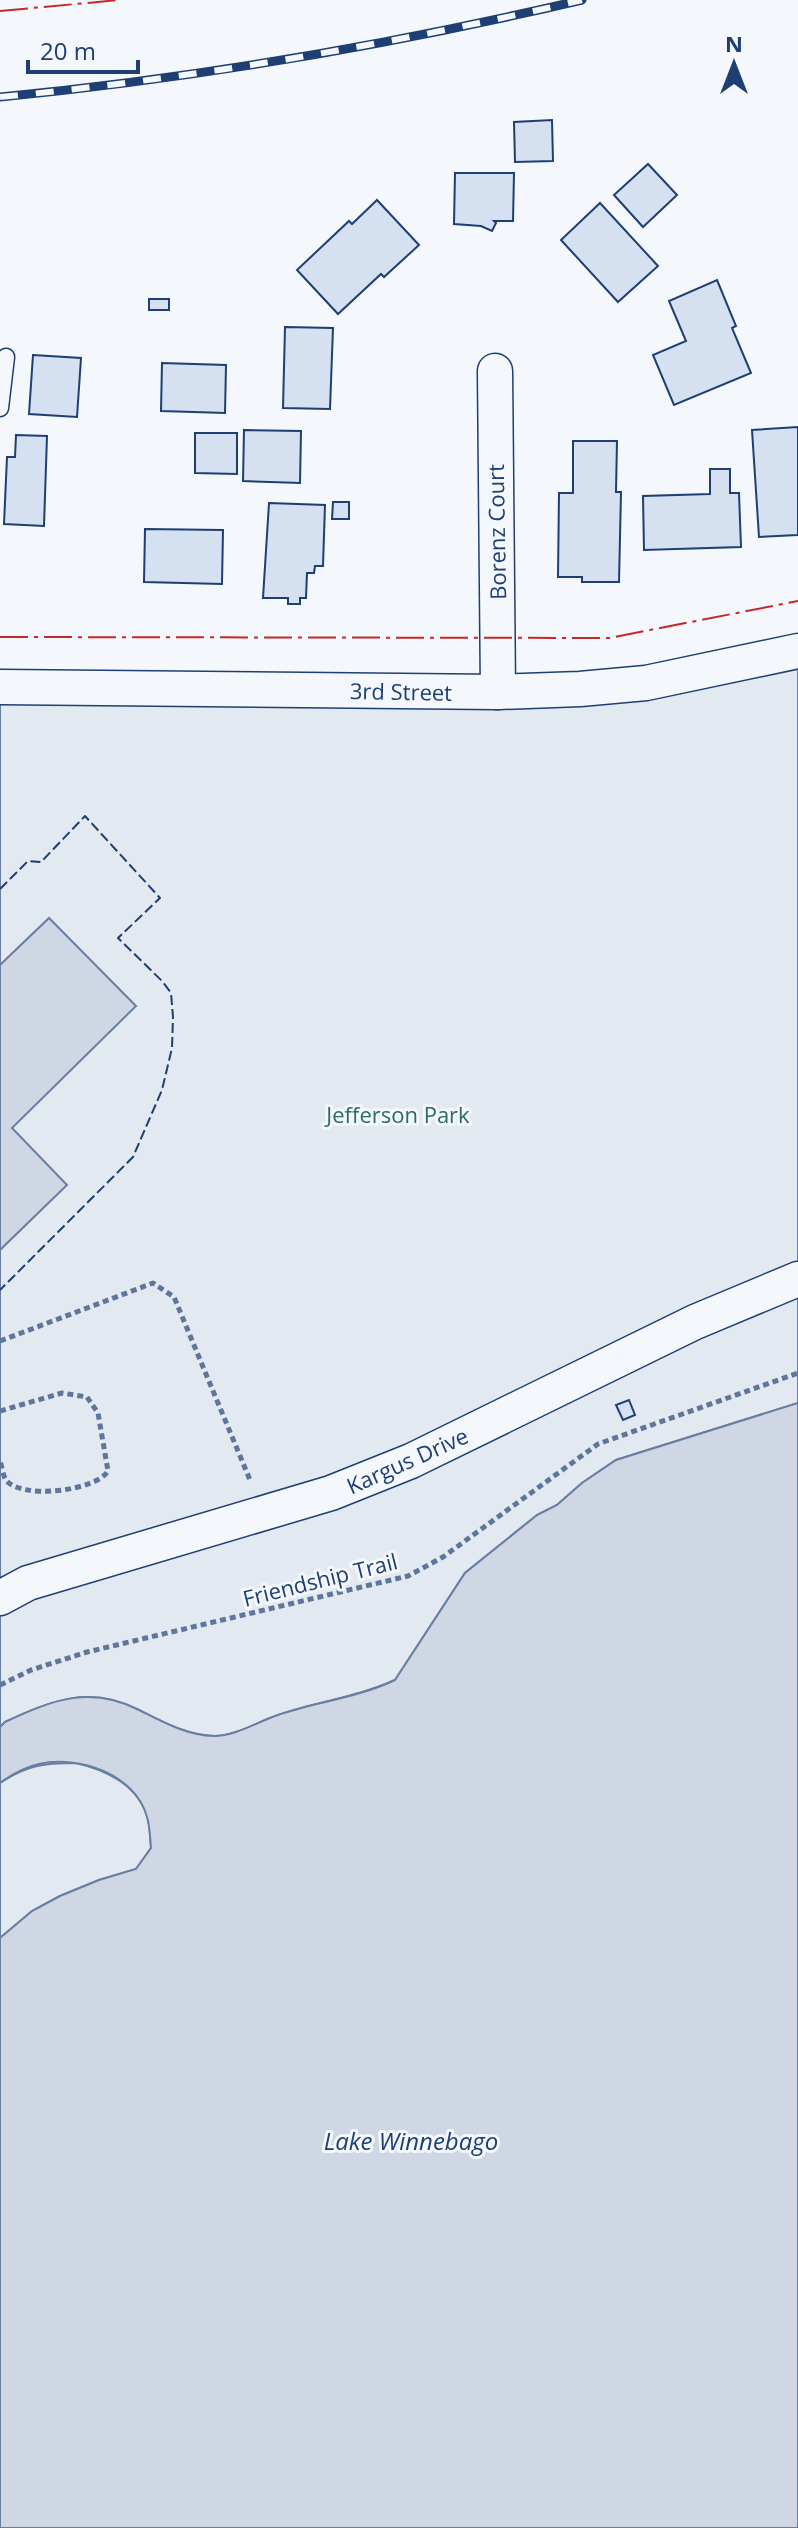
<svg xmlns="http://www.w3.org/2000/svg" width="798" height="2528" font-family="'Open Sans',sans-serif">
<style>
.green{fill:#e3e9f0;stroke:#687fa3;stroke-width:2}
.water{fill:#cfd7e4;stroke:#687fa3;stroke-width:2}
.building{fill:#d5e0f0;stroke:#1d3f73;stroke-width:2}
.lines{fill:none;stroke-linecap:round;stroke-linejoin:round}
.lane-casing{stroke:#1d3f73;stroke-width:19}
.street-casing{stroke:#1d3f73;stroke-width:37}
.path{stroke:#5e769c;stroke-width:5;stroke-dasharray:6 4;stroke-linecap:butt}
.lane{stroke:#f4f7fb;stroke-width:16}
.street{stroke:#f4f7fb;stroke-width:34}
.rail-casing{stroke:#1d3f73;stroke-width:9}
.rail{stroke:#f4f7fb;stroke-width:6;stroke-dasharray:18;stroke-linecap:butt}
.fence{stroke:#1d3f73;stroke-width:2;stroke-dasharray:10 4;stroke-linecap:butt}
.power{stroke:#c62828;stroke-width:2;stroke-dasharray:28 6 4 6;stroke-linecap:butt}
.labels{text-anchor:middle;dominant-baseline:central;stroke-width:6;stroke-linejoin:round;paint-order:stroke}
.street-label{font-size:22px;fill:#1d3f73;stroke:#f4f7fb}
.park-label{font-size:22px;fill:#2c6c60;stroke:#f4f7fb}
.water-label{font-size:24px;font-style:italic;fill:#1d3f73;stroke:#f4f7fb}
</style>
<rect width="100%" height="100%" fill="#f4f7fb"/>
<g class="green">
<path d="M798,661v742l-182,57 -34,23 -25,22 -20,10 -72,58 -70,107c-38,17 -79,22 -117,35 -21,7 -42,21 -64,21 -28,-1 -51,-14 -75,-26 -49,-25 -87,-10 -134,12l-5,5v-1031l574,5z"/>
<path d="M76,1763c30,7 60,21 71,52 3,10 3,23 4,33l-15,21 -37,11 -39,16 -28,15 -32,27v-155c27,-18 44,-20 76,-20z"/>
</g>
<g class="water">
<polygon points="49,918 136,1006 12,1128 67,1185 0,1250 0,965"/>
<path d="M798,1403v1125h-798v-590l32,-27 28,-15 39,-16 37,-11 15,-21c-1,-10 -1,-22 -4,-31 -12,-43 -68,-62 -108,-53 -14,3 -28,11 -39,19v-56l5,-5c47,-22 85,-37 134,-12 24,12 47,25 75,26 22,0 43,-14 64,-21 38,-13 79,-17 117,-35l70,-107 72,-58 20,-10 25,-22 34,-23z"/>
</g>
<g class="building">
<polygon points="552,120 553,161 515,162 514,122"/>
<polygon points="648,164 677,195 643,227 614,195"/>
<polygon points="455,173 514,173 513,221 494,221 496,223 492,231 481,226 454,224"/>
<polygon points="377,200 419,245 384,277 381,274 338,314 297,270 349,221 352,224"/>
<polygon points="600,203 658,266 618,302 561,240"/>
<polygon points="717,280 736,326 732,328 751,373 674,405 653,355 686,341 669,301"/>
<rect x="149" y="299" width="20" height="11"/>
<polygon points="285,327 333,328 330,409 283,408"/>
<polygon points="33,355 81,358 77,417 29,414"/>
<polygon points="162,363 226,365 225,413 161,411"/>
<polygon points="798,427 798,535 759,537 752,430"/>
<polygon points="244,430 301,431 300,483 243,481"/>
<polygon points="195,433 237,433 237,474 195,473"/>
<polygon points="16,435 47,436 44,526 4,524 7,457 15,457"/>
<polygon points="573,441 617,441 616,492 621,492 619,582 582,582 582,577 558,577 559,493 573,493"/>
<polygon points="710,469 730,469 730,493 739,493 741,547 644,550 643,496 710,494"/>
<polygon points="333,502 349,502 349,519 332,519"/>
<polygon points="269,503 325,505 323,566 315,566 314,573 307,573 306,598 300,598 300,604 288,604 288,598 263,598"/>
<polygon points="145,529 223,530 222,584 144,582"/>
<polygon points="629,1400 635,1415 623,1420 616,1405"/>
</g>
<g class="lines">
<defs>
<polyline id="lane" points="0,408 6,357"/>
<g id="street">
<polyline points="495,371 498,692"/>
<polyline points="0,687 498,692 580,689 646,683 798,651"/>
<polyline points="0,1598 28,1583 331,1493 411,1461 695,1322 798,1279"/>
</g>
</defs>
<use href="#lane" class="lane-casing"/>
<use href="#street" class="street-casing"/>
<g class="path">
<polyline points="0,1341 153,1283 174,1297 250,1480"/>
<path d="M0,1411l62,-18 25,4 11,16 10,58c-12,20 -87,29 -102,9 -3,-4 -4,-14 -6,-19"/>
<polyline points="0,1685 31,1670 87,1652 408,1576 443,1557 598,1444 798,1373"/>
</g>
<use href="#lane" class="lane"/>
<use href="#street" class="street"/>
<defs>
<path id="rail" d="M0,97c196,-19 390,-52 582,-97"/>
</defs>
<use href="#rail" class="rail-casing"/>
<use href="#rail" class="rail"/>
<polyline class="fence" points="0,889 28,861 41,862 85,816 160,898 118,938 162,981 171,993 173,1017 172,1048 162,1090 133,1157 0,1290"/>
<g class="power">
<polyline points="0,11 119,0"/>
<polyline points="0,637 609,638 798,601"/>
</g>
</g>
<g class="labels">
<g class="street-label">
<text transform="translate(496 532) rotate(-91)">Borenz Court</text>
<text transform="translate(401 691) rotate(1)">3rd Street</text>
<text transform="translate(407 1460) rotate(-24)">Kargus Drive</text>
<text transform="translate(320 1579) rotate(-14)">Friendship Trail</text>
</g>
<g class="park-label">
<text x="398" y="1114">Jefferson Park</text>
</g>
<g class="water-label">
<text x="411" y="2140">Lake Winnebago</text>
</g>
</g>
<g transform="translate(734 64)" stroke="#f4f7fb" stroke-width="6" paint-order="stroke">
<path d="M0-6L14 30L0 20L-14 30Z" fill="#1d3f73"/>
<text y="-12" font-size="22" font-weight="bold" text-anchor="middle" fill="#1d3f73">N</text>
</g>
<path d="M28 60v12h110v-12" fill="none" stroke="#1d3f73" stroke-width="4"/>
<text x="40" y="60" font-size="24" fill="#1d3f73" stroke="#f4f7fb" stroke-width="6" paint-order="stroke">20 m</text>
</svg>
